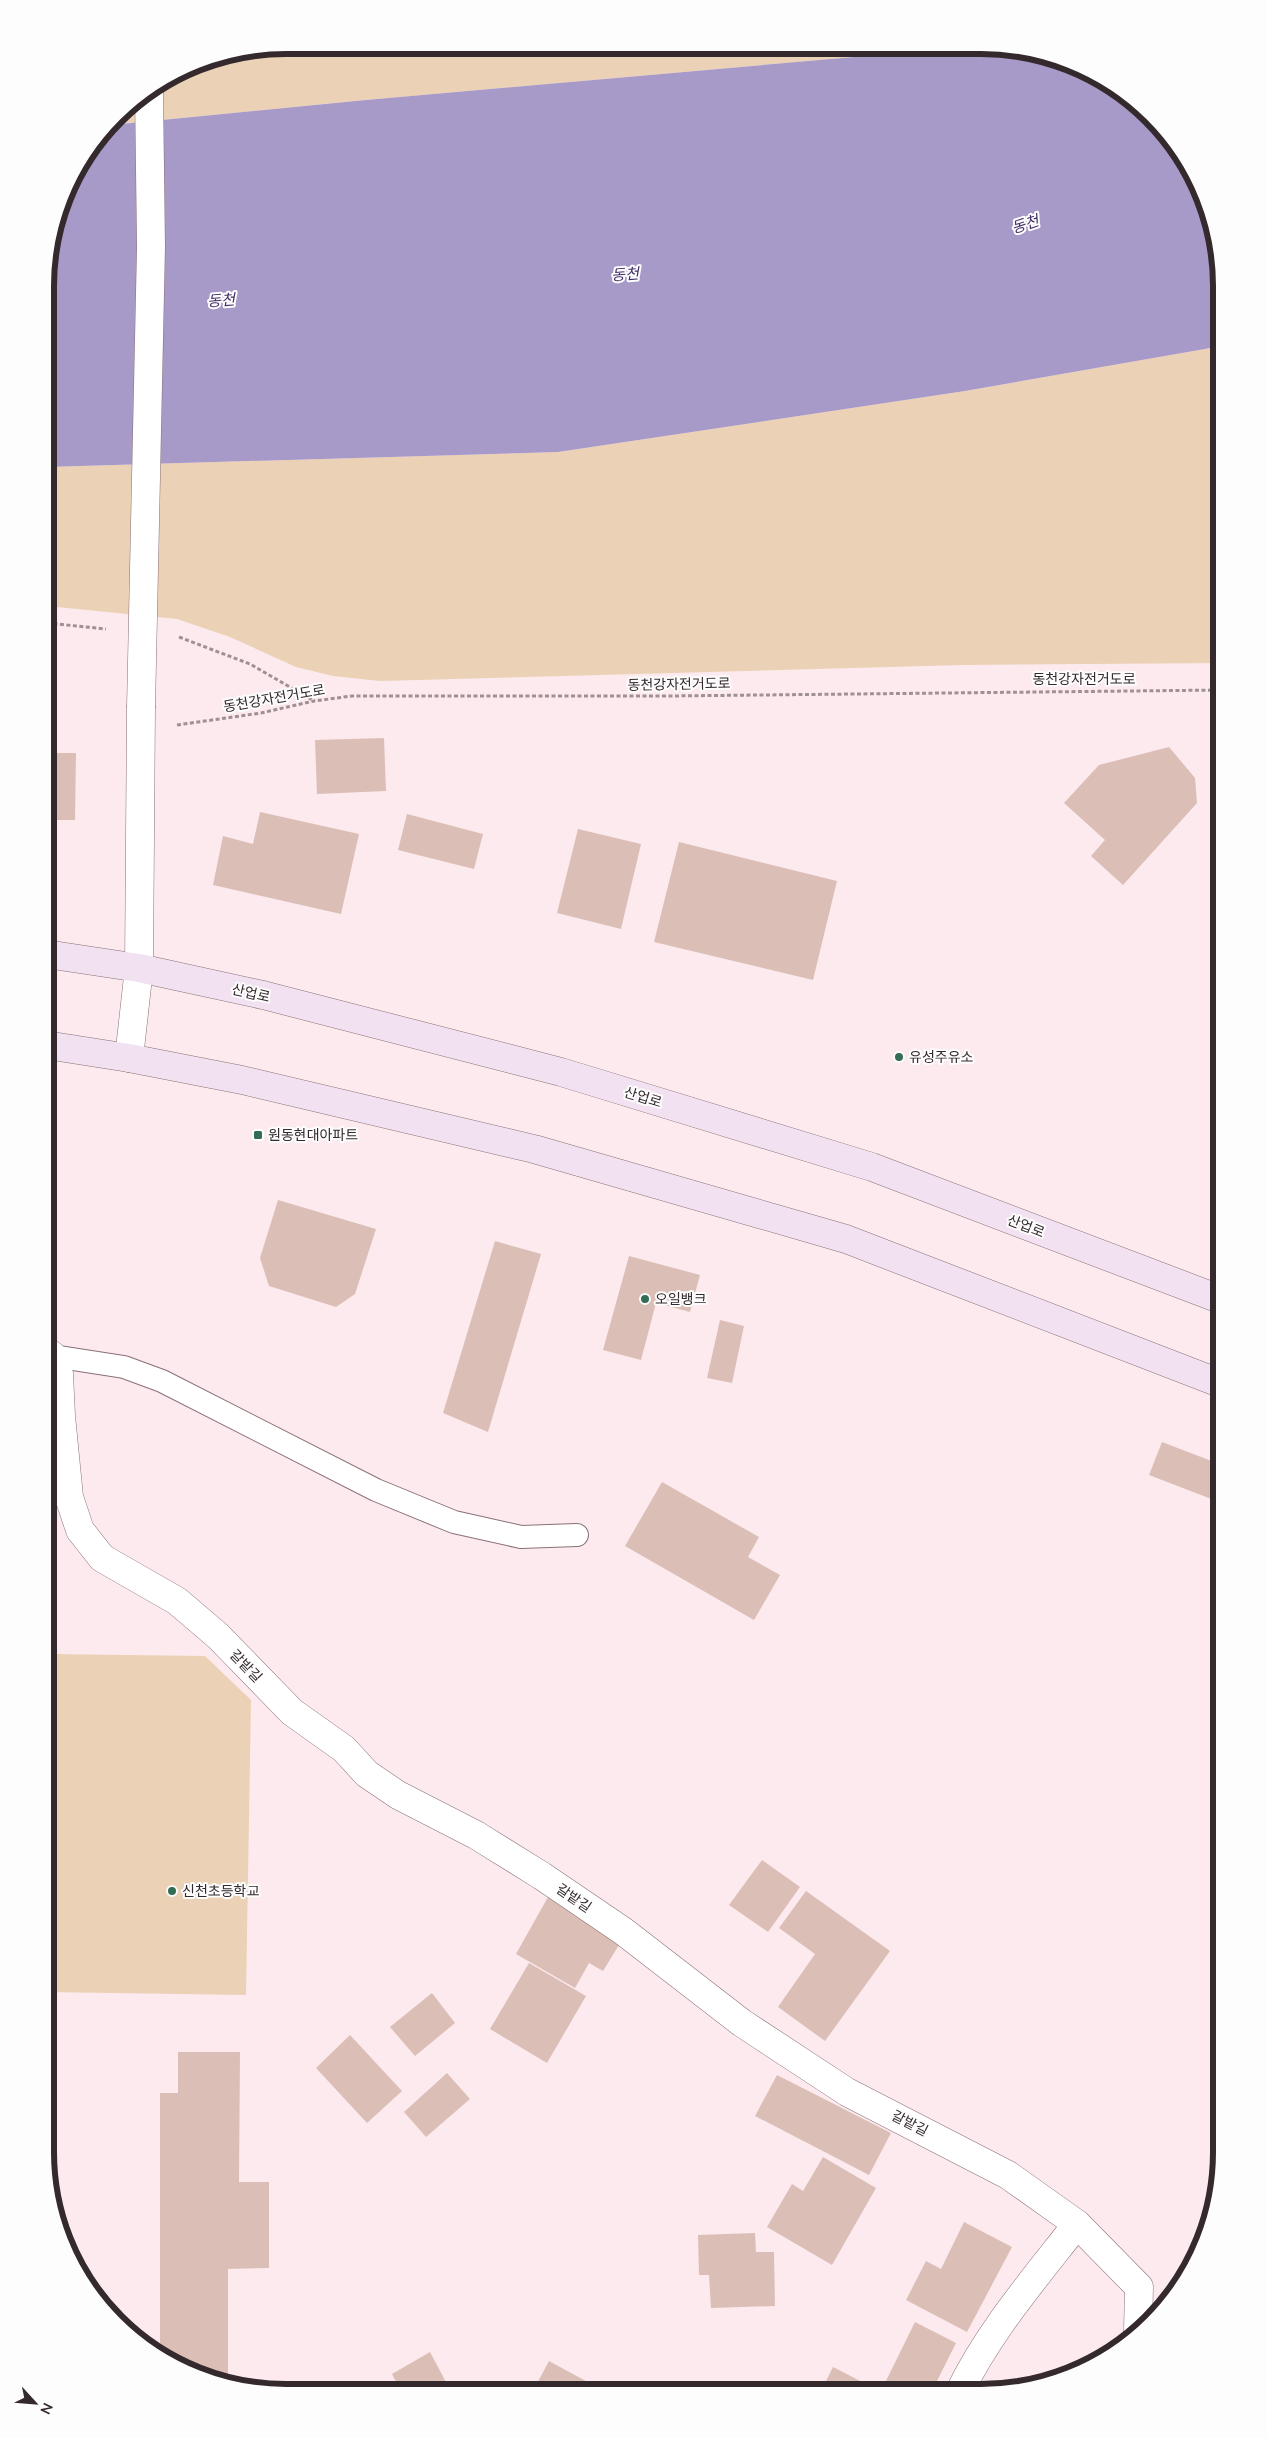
<svg xmlns="http://www.w3.org/2000/svg" width="1267" height="2438" font-family="Mulish,'Noto Sans KR',sans-serif">
<style>
.green{fill:#ebd1b6}
.water{fill:#a799c8}
.building{fill:#dbbfb7}
.lines{fill:none;stroke-linecap:round;stroke-linejoin:round}
.service-casing{stroke:#8a7076;stroke-width:24}
.minor-casing{stroke:#8a7076;stroke-width:29}
.secondary-casing{stroke:#8a7076;stroke-width:29}
.path{stroke:#9f9094;stroke-width:3;stroke-dasharray:4 2.5;stroke-linecap:butt}
.service{stroke:#fff;stroke-width:22}
.minor{stroke:#fff;stroke-width:28}
.secondary{stroke:#f2e2f1;stroke-width:28}
.minor-bridge-casing{stroke:#8a7076;stroke-width:29;stroke-linecap:butt}
.minor-bridge{stroke:#fff;stroke-width:28}
.poi-dot{fill:#336d56;stroke:#fdfdfd;stroke-width:2}
.labels{text-anchor:middle;dominant-baseline:central;stroke-width:4;stroke-linejoin:round;paint-order:stroke}
.street-label{font-size:14px;fill:#34292c;stroke:#fdfdfd}
.poi-label{font-size:14px;fill:#34292c;stroke:#fdfdfd;text-anchor:start}
.water-label{font-size:15px;font-style:italic;fill:#422d68;stroke:#fdfdfd}
.rim{fill:none;stroke:#34292c;stroke-width:6}
</style>
<rect width="100%" height="100%" fill="#fceaee"/>
<g class="green">
<polygon points="286,45 893,49 854,57 366,100 111,125 127,105 194,63"/>
<polygon points="1222,346 1222,663 963,665 380,681 333,676 296,667 230,637 177,619 47,606 47,467 558,452 965,391"/>
<polygon points="46,1654 205,1656 251,1700 246,1995 45,1992"/>
</g>
<polygon class="water" points="893,49 1028,50 1088,70 1140,105 1182,152 1209,209 1222,286 1222,346 965,391 558,452 47,467 47,255 70,179 111,125 366,100 854,57"/>
<g class="building">
<polygon points="384,738 386,791 317,794 315,740"/>
<polygon points="1169,747 1195,778 1197,803 1123,885 1091,856 1105,840 1064,803 1099,765"/>
<polygon points="46,753 76,753 75,820 46,820"/>
<polygon points="260,812 359,834 341,914 213,885 223,836 253,844"/>
<polygon points="407,814 483,834 474,869 398,850"/>
<polygon points="578,829 641,844 621,929 557,913"/>
<polygon points="679,842 837,881 813,980 654,942"/>
<polygon points="278,1200 376,1229 355,1294 336,1307 269,1286 260,1258"/>
<polygon points="495,1241 541,1254 488,1432 443,1413"/>
<polygon points="629,1256 700,1275 690,1312 656,1303 641,1360 603,1350"/>
<polygon points="720,1320 744,1326 732,1383 707,1378"/>
<polygon points="1162,1442 1222,1465 1222,1480 1214,1500 1149,1475"/>
<polygon points="662,1482 759,1537 748,1557 780,1575 754,1620 625,1546"/>
<polygon points="762,1860 800,1887 768,1932 729,1905"/>
<polygon points="806,1891 890,1951 825,2041 778,2007 815,1954 779,1928"/>
<polygon points="548,1897 622,1940 603,1971 589,1963 575,1988 516,1954"/>
<polygon points="529,1963 586,1996 547,2063 490,2029"/>
<polygon points="432,1993 455,2023 415,2056 390,2027"/>
<polygon points="350,2035 402,2091 367,2123 316,2068"/>
<polygon points="178,2052 240,2052 239,2182 269,2182 269,2268 228,2269 228,2384 193,2375 150,2348 160,2348 160,2093 178,2093"/>
<polygon points="447,2073 470,2099 426,2137 404,2112"/>
<polygon points="777,2075 891,2133 869,2175 755,2116"/>
<polygon points="823,2157 876,2188 832,2265 767,2227 792,2184 803,2191"/>
<polygon points="964,2222 1012,2247 967,2332 906,2300 926,2261 941,2269"/>
<polygon points="755,2233 756,2252 774,2252 775,2306 711,2308 709,2275 699,2275 698,2235"/>
<polygon points="915,2322 956,2343 931,2393 880,2393"/>
<polygon points="430,2352 448,2386 438,2391 401,2391 392,2374"/>
<polygon points="549,2361 606,2392 538,2392 534,2389"/>
<polygon points="833,2367 878,2390 876,2393 820,2393"/>
</g>
<g class="lines">
<defs>
<polyline id="service" points="53,1356 124,1367 162,1381 376,1490 454,1522 521,1537 577,1535"/>
<g id="minor">
<polyline points="129,1058 139,968 141,708"/>
<polyline points="46,1351 53,1356 59,1374 61,1416 69,1497 80,1530 102,1558 177,1601 218,1636 292,1712 344,1749 367,1774 398,1795 476,1835 542,1876 623,1931 742,2023 847,2092 1008,2175 1077,2224 1139,2287 1138,2331"/>
<path d="M959,2393c30,-62 76,-115 118,-169"/>
</g>
<g id="secondary">
<polyline points="46,954 139,968 263,995 561,1072 872,1167 1222,1300"/>
<polyline points="46,1045 129,1058 242,1080 534,1149 846,1239 1222,1384"/>
</g>
</defs>
<use href="#service" class="service-casing"/>
<use href="#minor" class="minor-casing"/>
<use href="#secondary" class="secondary-casing"/>
<g class="path">
<polyline points="47,623 106,629"/>
<polyline points="179,637 250,664 314,701"/>
<polyline points="177,725 261,713 314,701 352,696 669,696 1222,690"/>
</g>
<use href="#service" class="service"/>
<use href="#minor" class="minor"/>
<use href="#secondary" class="secondary"/>
<defs>
<polyline id="minor-bridge" points="141,708 151,247 149,91"/>
</defs>
<use href="#minor-bridge" class="minor-bridge-casing"/>
<use href="#minor-bridge" class="minor-bridge"/>
</g>
<g class="poi-dot">
<circle cx="899" cy="1057" r="5"/>
<rect x="253" y="1130" width="10" height="10" rx="2.5"/>
<circle cx="645" cy="1299" r="5"/>
<circle cx="172" cy="1891" r="5"/>
</g>
<g class="labels">
<g class="street-label">
<text x="1084" y="679">동천강자전거도로</text>
<text transform="translate(679 684) rotate(-1)">동천강자전거도로</text>
<text transform="translate(274 698) rotate(-10)">동천강자전거도로</text>
<text transform="translate(251 993) rotate(13)">산업로</text>
<text transform="translate(643 1097) rotate(17)">산업로</text>
<text transform="translate(1026 1226) rotate(21)">산업로</text>
<text transform="translate(246 1666) rotate(46)">갈밭길</text>
<text transform="translate(574 1898) rotate(34)">갈밭길</text>
<text transform="translate(910 2123) rotate(27)">갈밭길</text>
</g>
<g class="poi-label">
<text x="909" y="1057">유성주유소</text>
<text x="268" y="1135">원동현대아파트</text>
<text x="655" y="1299">오일뱅크</text>
<text x="182" y="1891">신천초등학교</text>
</g>
<g class="water-label">
<text transform="translate(1025 224) rotate(-18)">동천</text>
<text transform="translate(625 274) rotate(-4)">동천</text>
<text transform="translate(221 300) rotate(-4)">동천</text>
</g>
</g>
<path d="M0 0H1267V2438H0ZM286 54H981A232 232 0 0 1 1213 286V2152A232 232 0 0 1 981 2384H286A232 232 0 0 1 54 2152V286A232 232 0 0 1 286 54Z" fill="#fdfdfd" fill-rule="evenodd"/>
<path class="rim" d="M286 54H981A232 232 0 0 1 1213 286V2152A232 232 0 0 1 981 2384H286A232 232 0 0 1 54 2152V286A232 232 0 0 1 286 54Z"/>
<g transform="translate(35 2403) rotate(116)" stroke="#fdfdfd" stroke-width="4" paint-order="stroke">
<path d="M0-4L9 19L0 12L-9 19Z" fill="#34292c"/>
<text y="-8" font-size="14" font-weight="bold" text-anchor="middle" fill="#34292c">N</text>
</g>
</svg>
